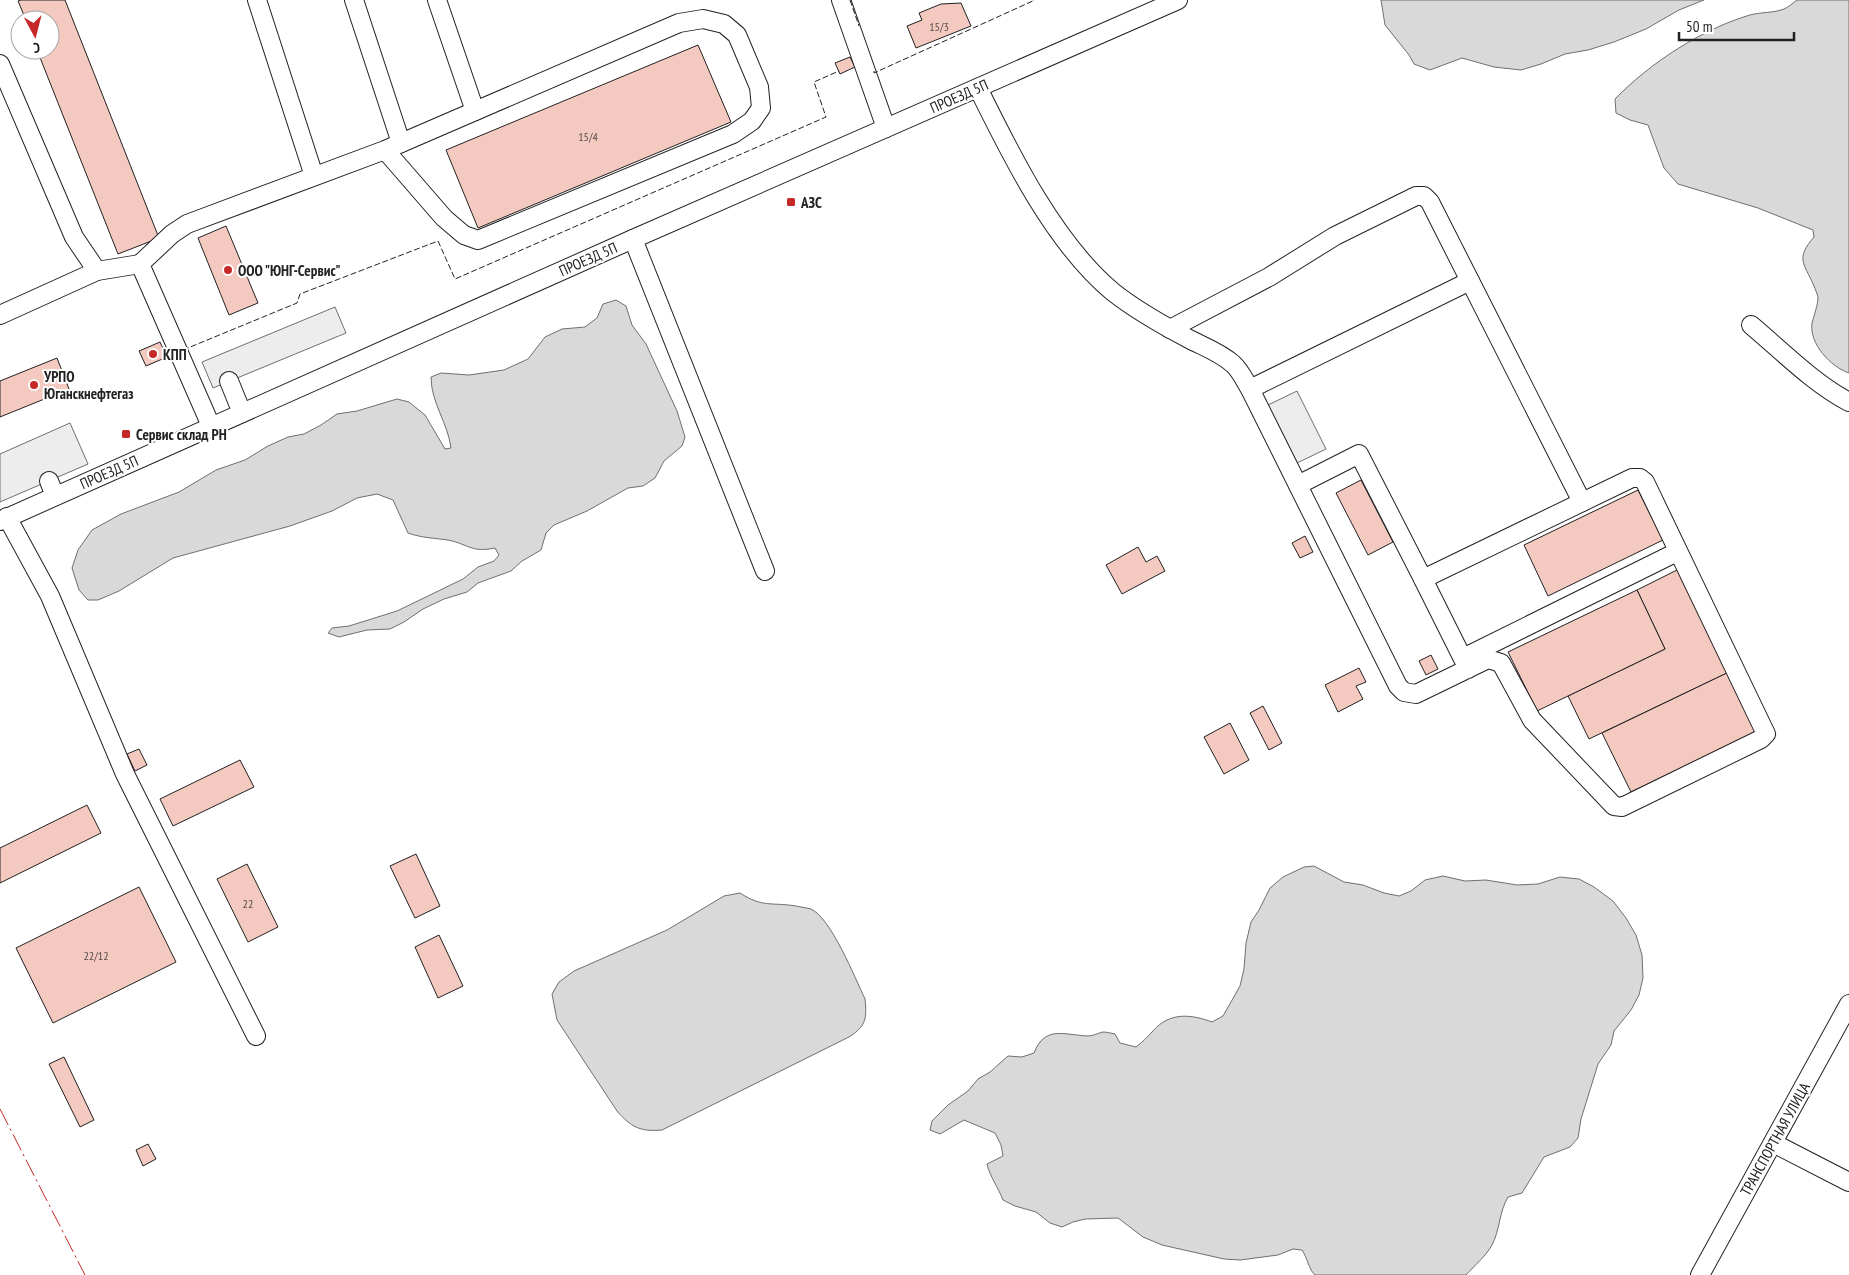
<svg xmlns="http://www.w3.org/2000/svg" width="1849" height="1275" font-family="'PT Sans Narrow',sans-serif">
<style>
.parking{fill:#ededed;stroke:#6f6f6f}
.water{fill:#d9d9d9;stroke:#6f6f6f}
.building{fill:#f3c9c0;stroke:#222}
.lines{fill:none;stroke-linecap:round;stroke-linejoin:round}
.minor-casing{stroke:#222;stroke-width:20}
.minor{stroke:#fff;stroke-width:18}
.fence{stroke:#222;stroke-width:1;stroke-dasharray:6 2.5;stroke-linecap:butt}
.power{stroke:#c62828;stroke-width:1;stroke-dasharray:18 4 2.5 4;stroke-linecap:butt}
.poi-dot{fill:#c62828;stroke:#fff;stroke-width:2}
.labels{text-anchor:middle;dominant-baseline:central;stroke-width:4;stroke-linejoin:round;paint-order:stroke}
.number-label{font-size:12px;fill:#564c4a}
.street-label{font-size:15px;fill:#222;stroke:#fff}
.poi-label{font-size:15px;font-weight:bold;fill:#222;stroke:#fff;text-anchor:start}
</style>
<rect width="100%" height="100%" fill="#fff"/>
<g class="parking">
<polygon points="335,307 346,333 213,388 202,362"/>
<polygon points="1297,391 1326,449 1297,463 1268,405"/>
<polygon points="70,423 88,464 0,502 0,454"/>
</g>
<g class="water">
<polygon points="1381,0 1704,0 1679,10 1646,29 1614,42 1588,50 1565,54 1541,64 1521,70 1494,67 1462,58 1430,70 1414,64 1409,55 1385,25"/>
<path d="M1797,0h52v373c-18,-6 -40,-29 -37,-50 2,-8 6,-18 6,-26 -1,-4 -3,-8 -4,-11 -10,-23 -19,-27 0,-49l-1,-7 -55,-22 -80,-24 -14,-16 -16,-43 -18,-5 -14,-7 -1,-14c35,-36 87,-70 135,-84 11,-3 24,-2 34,-6 5,-2 9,-6 13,-9z"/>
<path d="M616,300l10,6 6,19 14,19 31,67 8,26 -3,9 -18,15 -9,17 -12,8 -15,2 -41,23 -33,14 -8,8 -5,17 -19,11 -11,10 -33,12 -11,9 -23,7 -21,10 -19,13 -14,7 -23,1 -28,7 -11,-4 4,-5 17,-2 48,-15 66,-32 15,-12 16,-6 5,-6 -4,-7c-24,5 -27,-4 -47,-8 -14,-2 -26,-2 -40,-7l-15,-33 -16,-6 -20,4 -25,13 -42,15 -117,32 -54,33 -21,9h-10l-9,-10 -7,-22 6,-18 14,-20 29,-16 58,-22 37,-22 29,-10 23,-14 20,-9 16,-3 17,-9 16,-11 20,-3 40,-12 12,3 16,13 20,34 6,-1c-3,-25 -20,-45 -20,-71l10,-4 28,2 35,-5 24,-11 17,-22 17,-8 23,-2 12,-9 6,-14z"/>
<path d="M1314,866l30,16 19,3 21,8 15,3 12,-5 14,-11 18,-4 22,5 21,-1 31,5 21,-1 22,-7 19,2 15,8 19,14 13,17 10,17 6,20 1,23 -4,17 -8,15 -17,21 -3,14 -13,19 -17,55 -3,19 -8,9 -26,10 -22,36 -14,4c-9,15 -8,33 -16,48 -6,11 -18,21 -26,30h-151c-6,-5 -8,-18 -13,-25l-9,-1 -15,6 -38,5 -16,-1 -62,-14 -19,-8 -25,-19 -33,1 -12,3 -11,5 -12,-4 -14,-11 -21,-6 -12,-6c-5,-13 -13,-23 -16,-36l16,-8 -2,-11 -6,-12 -31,-13 -24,14 -10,-4 2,-9 16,-16 20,-14 10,-12 12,-7 18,-16 14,1 12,-4c11,-28 30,-18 54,-17 5,0 10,-3 15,-4 3,0 8,1 12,2l5,9 16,4c7,-5 11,-10 17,-16 16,-19 38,-17 59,-9l11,-6 17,-30 4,-17 2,-26 5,-21 8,-12 11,-22 13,-11 21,-10z"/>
<path d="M740,893c23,15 32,9 56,13 5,1 11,2 15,3 20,9 44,69 54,90 2,20 1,27 -16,38l-187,93c-22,2 -31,-3 -45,-19l-60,-91 -5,-26 7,-12 15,-11 93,-41 57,-34z"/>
</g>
<g class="building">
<polygon points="21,0 65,0 159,238 118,254 37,50 50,50 50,20 26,20 18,1"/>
<polygon points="961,3 971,26 916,48 907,26 922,20 919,13 941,4"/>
<polygon points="698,45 731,122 478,228 446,150"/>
<polygon points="850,57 855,67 840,74 835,63"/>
<polygon points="226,226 258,303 229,315 198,238"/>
<polygon points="160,342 167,357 146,366 139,351"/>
<polygon points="57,358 69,389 0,417 0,381"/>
<polygon points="1361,480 1393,542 1368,555 1336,493"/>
<polygon points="1638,490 1663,540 1548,596 1524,545"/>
<polygon points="1305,536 1313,552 1300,558 1292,543"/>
<polygon points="1138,547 1146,562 1157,556 1165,571 1122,594 1106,565"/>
<polygon points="1679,569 1729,672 1589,739 1568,696 1665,649 1637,590"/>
<polygon points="1637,590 1665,649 1537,711 1508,652"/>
<polygon points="1431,655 1438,669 1426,675 1419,661"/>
<polygon points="1359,668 1366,682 1356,686 1363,699 1338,712 1325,685"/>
<polygon points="1729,672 1757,731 1631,792 1602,733"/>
<polygon points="1263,706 1282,743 1269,750 1250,713"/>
<polygon points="1230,723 1249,760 1224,774 1204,737"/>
<polygon points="139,749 147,765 135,771 127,754"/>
<polygon points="240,760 254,787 173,826 160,799"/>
<polygon points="87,805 101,833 0,883 0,848"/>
<polygon points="416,854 440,906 415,918 390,866"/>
<polygon points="247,864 278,927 248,942 217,879"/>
<polygon points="139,887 176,962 53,1023 16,948"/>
<polygon points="439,935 463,986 438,998 415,947"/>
<polygon points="64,1057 94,1120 80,1127 49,1064"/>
<polygon points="148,1144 156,1159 143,1166 136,1150"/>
</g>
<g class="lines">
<defs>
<g id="minor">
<polyline points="257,0 314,176"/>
<polyline points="354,0 401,143"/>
<polyline points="437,0 475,111"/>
<polyline points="841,0 886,128"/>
<polyline points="0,64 74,237 97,271 140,264"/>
<path d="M978,88c33,67 76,155 135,204 24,19 51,34 78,48 14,7 30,13 42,24 7,6 12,17 17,25l148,297 6,6 12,2 72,-35 13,4 31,57 82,86 8,1 139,-68 5,-5 -121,-252 -5,-4h-8l-209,101 45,90"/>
<polyline points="633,239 765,571"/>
<polyline points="0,315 97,271"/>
<path d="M1751,325c31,26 62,58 98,77"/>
<polyline points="1170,329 1269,277 1335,236 1416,196 1424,196 1430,202 1582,502"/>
<polyline points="229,381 242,413"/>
<polyline points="1250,389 1470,281"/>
<polyline points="211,426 140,264 172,234 187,224 385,150 679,23 703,19 724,24 737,35 759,87 761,108 752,121 733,134 478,240 464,235 444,218 385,150"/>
<polyline points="49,481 55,496"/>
<polyline points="1298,485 1359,454 1423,579"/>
<polyline points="7,517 50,596 125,774 256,1036"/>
<polyline points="0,521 633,239 1178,0"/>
<polyline points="1465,657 1677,552"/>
<polyline points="1773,1143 1849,1182"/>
<polyline points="1700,1275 1849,1004"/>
</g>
</defs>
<use href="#minor" class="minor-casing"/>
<use href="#minor" class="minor"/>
<g class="fence">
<polyline points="850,0 859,26"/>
<polyline points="874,71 874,73 1035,0"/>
<polyline points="183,350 297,303 300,294 438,241 455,279 826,117 814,82 839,71"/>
</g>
<polyline class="power" points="0,1109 85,1275"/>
</g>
<g class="poi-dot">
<rect x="786" y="197" width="10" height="10" rx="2.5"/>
<circle cx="228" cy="270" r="5"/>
<circle cx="153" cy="354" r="5"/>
<circle cx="34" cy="385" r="5"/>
<rect x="121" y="429" width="10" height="10" rx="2.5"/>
</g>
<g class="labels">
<g class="number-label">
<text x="939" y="26">15/3</text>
<text x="588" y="136">15/4</text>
<text x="248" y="903">22</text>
<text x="96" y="955">22/12</text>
</g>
<g class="street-label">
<text transform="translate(959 96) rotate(-24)">ПРОЕЗД 5П</text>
<text transform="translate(588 259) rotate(-24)">ПРОЕЗД 5П</text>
<text transform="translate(109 472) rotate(-24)">ПРОЕЗД 5П</text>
<text transform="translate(1775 1139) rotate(-61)">ТРАНСПОРТНАЯ УЛИЦА</text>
</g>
<g class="poi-label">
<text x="801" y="202">АЗС</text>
<text x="238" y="270">ООО "ЮНГ-Сервис"</text>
<text x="163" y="354">КПП</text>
<text x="44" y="376">УРПО<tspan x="44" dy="17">Юганскнефтегаз</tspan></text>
<text x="136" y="434">Сервис склад РН</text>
</g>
</g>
<g transform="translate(35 35) rotate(173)"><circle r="24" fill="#ffffff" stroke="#a7a7a7"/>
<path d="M0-4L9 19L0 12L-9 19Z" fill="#c62828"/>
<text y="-8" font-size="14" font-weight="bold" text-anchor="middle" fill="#222222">С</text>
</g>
<path d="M1679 32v8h115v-8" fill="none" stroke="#222222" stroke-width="2.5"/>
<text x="1686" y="32" font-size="15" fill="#222222" stroke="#ffffff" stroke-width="4" paint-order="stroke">50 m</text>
</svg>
